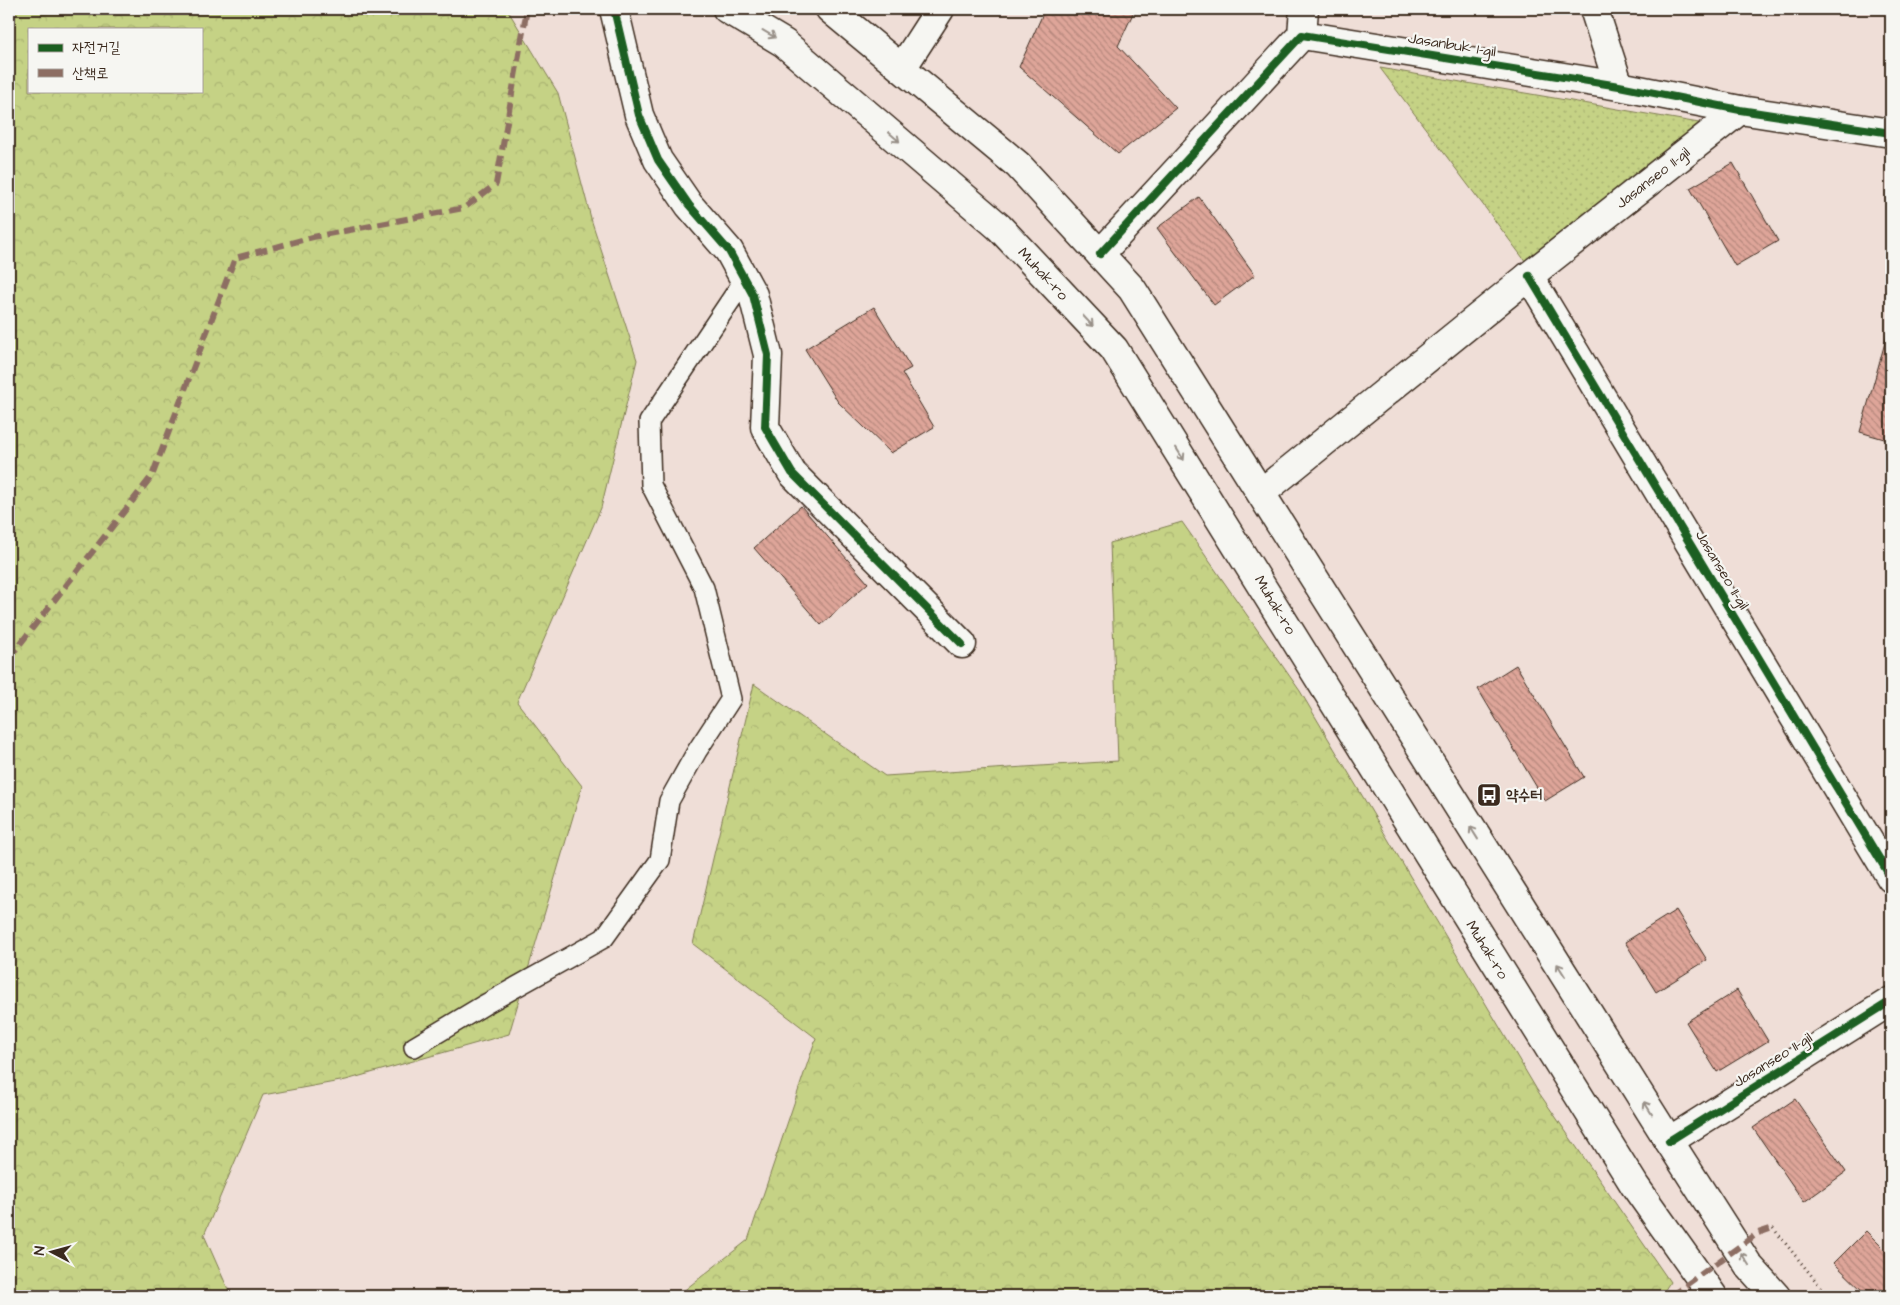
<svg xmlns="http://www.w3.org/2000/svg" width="1900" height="1305" font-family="'Architects Daughter','Poor Story',sans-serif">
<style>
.forest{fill:url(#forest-crowns);stroke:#807e52;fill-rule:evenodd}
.park{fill:url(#park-dots);stroke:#807e52}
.building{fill:url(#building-back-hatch);stroke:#3b2a1e}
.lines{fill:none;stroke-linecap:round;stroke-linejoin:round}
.service-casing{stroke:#3b2a1e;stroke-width:22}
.minor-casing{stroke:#3b2a1e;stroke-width:31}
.secondary-casing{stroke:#3b2a1e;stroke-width:31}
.primary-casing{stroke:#3b2a1e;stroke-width:31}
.path{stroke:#3b2a1e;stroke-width:3;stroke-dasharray:1 4;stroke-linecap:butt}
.service{stroke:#f6f6f2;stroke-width:19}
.minor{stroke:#f6f6f2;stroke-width:28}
.secondary{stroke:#f6f6f2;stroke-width:28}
.primary{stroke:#f6f6f2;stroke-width:28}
.quiet{stroke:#8d6e63;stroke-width:6;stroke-dasharray:12 6;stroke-linecap:butt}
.cycleway-casing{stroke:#f6f6f2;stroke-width:11}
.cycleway{stroke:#1b5e20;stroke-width:8}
.oneway{stroke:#989088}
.labels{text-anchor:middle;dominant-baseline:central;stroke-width:4.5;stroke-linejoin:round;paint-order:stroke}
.street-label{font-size:15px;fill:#3b2a1e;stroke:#f6f6f2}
.poi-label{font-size:15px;font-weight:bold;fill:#3b2a1e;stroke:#f6f6f2;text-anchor:start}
</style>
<defs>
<pattern id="forest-crowns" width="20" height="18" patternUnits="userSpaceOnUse" patternTransform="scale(1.25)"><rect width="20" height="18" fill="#c5d285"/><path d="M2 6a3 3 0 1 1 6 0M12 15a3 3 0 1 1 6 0" fill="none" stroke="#aab472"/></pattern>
<pattern id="park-dots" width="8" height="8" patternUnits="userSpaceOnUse" patternTransform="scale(1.25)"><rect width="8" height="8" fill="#c5d285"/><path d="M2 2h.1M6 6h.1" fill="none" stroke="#aab472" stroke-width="1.8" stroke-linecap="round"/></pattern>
<pattern id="building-back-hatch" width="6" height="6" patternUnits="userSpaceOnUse" patternTransform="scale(1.25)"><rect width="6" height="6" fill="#dea599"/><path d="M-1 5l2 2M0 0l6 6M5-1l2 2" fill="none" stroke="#b5877c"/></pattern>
</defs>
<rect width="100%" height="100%" fill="#efded7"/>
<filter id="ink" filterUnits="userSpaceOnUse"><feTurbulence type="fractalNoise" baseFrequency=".02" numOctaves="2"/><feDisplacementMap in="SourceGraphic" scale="10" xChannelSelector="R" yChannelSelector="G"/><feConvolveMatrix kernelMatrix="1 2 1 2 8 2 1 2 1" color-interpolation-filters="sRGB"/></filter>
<g filter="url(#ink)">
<g class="forest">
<path d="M9,9h498l51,84 34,129 45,138 -36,148 -84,194 65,84 -73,248 -163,46 -83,15 -59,140 27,61h-222zM29,29h172v62h-172z"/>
<polygon points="1182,522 1300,691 1537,1090 1670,1282 1661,1296 677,1296 748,1240 816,1038 693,944 754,684 885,776 1118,761 1110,543"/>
</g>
<polygon class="park" points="1380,68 1728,128 1535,274"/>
<g class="building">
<polygon points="1045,9 1135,9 1118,46 1176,108 1118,154 1019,67"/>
<polygon points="1733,163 1778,241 1735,266 1690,188"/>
<polygon points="1199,197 1255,275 1214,305 1157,228"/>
<polygon points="874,307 911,368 902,373 934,427 891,453 838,402 805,349"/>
<polygon points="1891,321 1891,441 1860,432"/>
<polygon points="801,506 868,583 821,625 754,548"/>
<polygon points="1516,665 1584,777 1545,801 1478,689"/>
<polygon points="1676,910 1707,960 1656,992 1625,942"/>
<polygon points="1737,990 1768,1041 1717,1072 1686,1022"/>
<polygon points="1795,1099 1846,1172 1804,1202 1753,1128"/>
<polygon points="1866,1231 1891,1256 1891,1296 1868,1296 1834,1263"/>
</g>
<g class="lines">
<defs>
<polyline id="service" points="414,1047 484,1005 604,938 660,860 669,801 697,751 731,699 704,588 651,485 649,422 745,279"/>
<g id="minor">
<polyline points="614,9 639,115 658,160 689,205 729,251 753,295 768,355 765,427 792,473 962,644"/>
<polyline points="1594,9 1619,86"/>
<polyline points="1302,35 1304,9"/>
<polyline points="1100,254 1302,35 1619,86 1740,110 1891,133"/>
<polyline points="1529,276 1891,878"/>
<polyline points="1261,493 1529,276 1740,110"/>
<polyline points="1669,1141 1891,1001"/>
</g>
<polyline id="secondary" points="902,68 940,9"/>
<g id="primary">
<polyline points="727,9 784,43 999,227 1114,349 1635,1186 1713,1296"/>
<polyline points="830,9 1018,165 1132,289 1669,1141 1749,1266 1776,1296"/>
</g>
</defs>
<use href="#service" class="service-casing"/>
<use href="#minor" class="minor-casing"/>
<use href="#secondary" class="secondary-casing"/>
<use href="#primary" class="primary-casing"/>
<polyline class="path" points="1773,1228 1828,1296"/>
<use href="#service" class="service"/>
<use href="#minor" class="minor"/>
<use href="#secondary" class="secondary"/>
<use href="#primary" class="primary"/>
<g class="quiet">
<polyline points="9,658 152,476 235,258 313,237 464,208 496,184 527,9"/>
<polyline points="1671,1296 1758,1233 1773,1228"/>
</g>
<defs>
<g id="cycleway">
<polyline points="614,9 639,115 658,160 689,205 729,251 753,295 768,355 765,427 792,473 962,644"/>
<polyline points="1100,254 1302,35 1619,86 1740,110 1891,133"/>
<polyline points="1529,276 1891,878"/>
<polyline points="1669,1141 1891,1001"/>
</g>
</defs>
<use href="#cycleway" class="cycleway-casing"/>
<use href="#cycleway" class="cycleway"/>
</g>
<defs><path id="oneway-shaft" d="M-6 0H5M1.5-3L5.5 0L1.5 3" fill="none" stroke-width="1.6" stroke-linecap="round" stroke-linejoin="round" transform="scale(1.25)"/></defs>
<g class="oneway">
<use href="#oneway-shaft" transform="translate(769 34) rotate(31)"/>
<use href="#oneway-shaft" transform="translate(894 137) rotate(41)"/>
<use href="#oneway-shaft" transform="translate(1088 321) rotate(47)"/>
<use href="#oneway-shaft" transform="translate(1180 454) rotate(58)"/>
<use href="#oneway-shaft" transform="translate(1474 833) rotate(-122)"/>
<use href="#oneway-shaft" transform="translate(1561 970) rotate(-122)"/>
<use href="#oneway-shaft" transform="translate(1648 1108) rotate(-122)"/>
<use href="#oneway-shaft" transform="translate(1745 1259) rotate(-123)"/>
</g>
</g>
<defs>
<symbol id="bus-square" viewBox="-11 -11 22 22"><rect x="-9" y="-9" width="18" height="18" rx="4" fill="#3b2a1e" stroke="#f6f6f2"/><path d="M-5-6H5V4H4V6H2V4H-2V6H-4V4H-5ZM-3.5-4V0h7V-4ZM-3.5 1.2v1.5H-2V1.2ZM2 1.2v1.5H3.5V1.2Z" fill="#fff"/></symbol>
</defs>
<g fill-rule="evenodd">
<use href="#bus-square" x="1475" y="781" width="28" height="28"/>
</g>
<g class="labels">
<g class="street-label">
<text transform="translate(1452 45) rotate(9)">Jasanbuk 1-gil</text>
<text transform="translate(1653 178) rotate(-38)">Jasanseo 11-gil</text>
<text transform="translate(1043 274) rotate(47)">Muhak-ro</text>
<text transform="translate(1722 570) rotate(59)">Jasanseo 11-gil</text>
<text transform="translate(1275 605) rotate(59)">Muhak-ro</text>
<text transform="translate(1487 950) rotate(58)">Muhak-ro</text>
<text transform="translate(1773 1060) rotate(-32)">Jasanseo 11-gil</text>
</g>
<g class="poi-label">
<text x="1506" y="795">약수터</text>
</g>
</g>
<rect width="1900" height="1305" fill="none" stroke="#f6f6f2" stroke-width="30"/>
<rect x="15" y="15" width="1870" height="1275" fill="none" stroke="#3b2a1e" stroke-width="2" filter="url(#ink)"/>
<rect x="28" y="28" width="175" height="65" fill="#f6f6f2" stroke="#aba49d"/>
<rect x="38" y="44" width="25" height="8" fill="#1b5e20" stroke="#aba49d"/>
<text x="72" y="52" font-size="15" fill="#3b2a1e">자전거길</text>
<rect x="38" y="69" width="25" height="8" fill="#8d6e63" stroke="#aba49d"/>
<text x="72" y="78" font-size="15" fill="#3b2a1e">산책로</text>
<g transform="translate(52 1252) rotate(276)" stroke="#f6f6f2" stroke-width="4" paint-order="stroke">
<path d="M0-4L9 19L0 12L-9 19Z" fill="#3b2a1e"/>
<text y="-8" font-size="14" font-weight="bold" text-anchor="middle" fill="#3b2a1e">N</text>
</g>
</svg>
